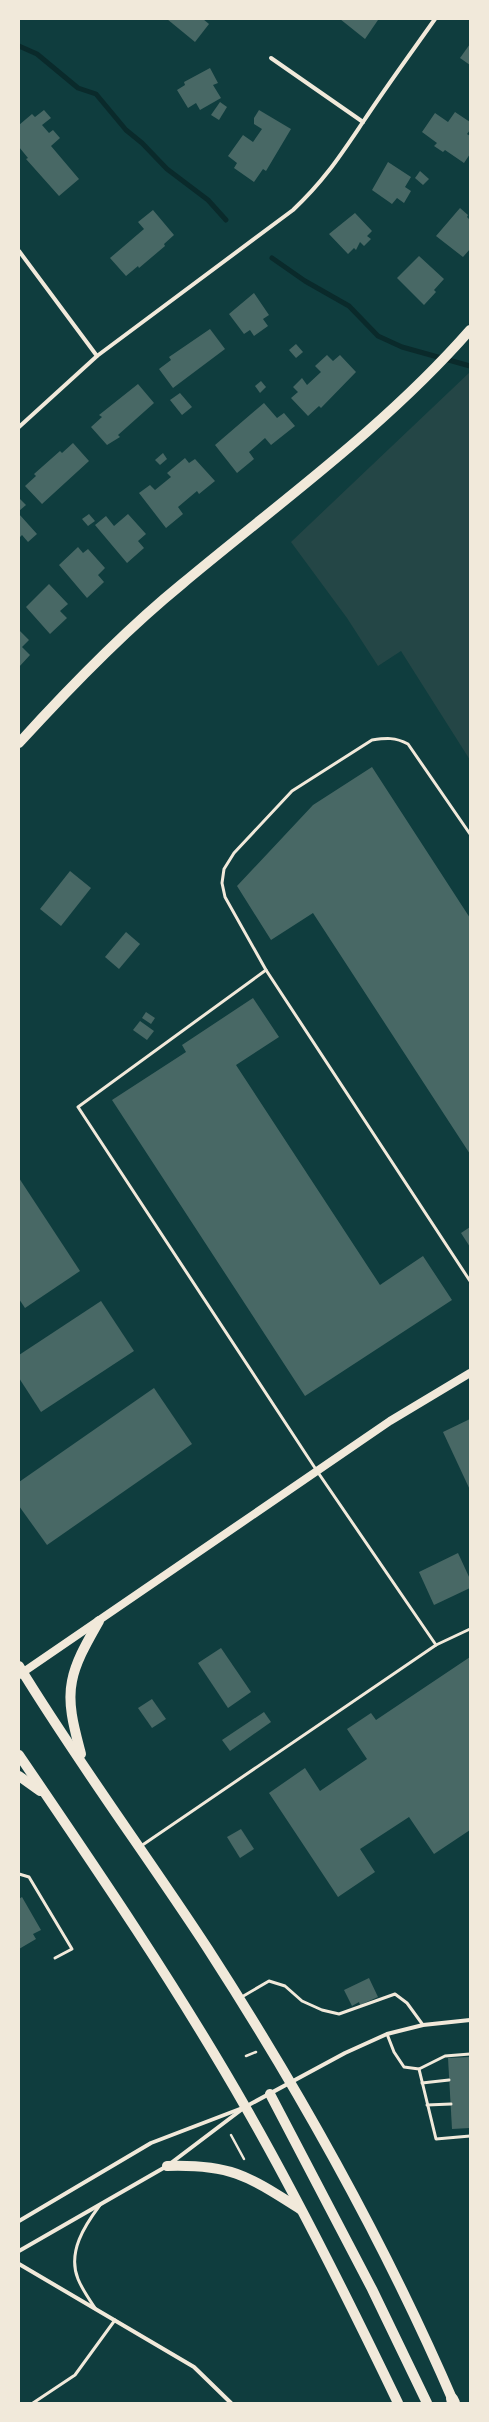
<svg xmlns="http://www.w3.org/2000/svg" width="489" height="2422" font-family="Karla,sans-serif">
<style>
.green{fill:#244646}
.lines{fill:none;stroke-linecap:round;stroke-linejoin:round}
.stream{stroke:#0a2a2b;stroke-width:5}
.building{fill:#486865}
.path{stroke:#f1e9da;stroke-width:2.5}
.service{stroke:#f1e9da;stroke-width:3}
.minor{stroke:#f1e9da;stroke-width:4}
.secondary{stroke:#f1e9da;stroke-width:8}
.primary{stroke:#f1e9da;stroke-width:10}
.motorway{stroke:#f1e9da;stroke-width:12}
</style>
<rect width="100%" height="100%" fill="#0f3d3e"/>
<polygon class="green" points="470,372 470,760 401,651 378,666 347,618 291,542"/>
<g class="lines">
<g class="stream">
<polyline points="19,46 37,54 78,88 96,94 126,130 142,143 167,169 208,200 226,220"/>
<polyline points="272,258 305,281 349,306 378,336 402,347 470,366"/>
</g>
</g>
<g class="building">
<polygon points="167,19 203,19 209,24 195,42"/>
<polygon points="340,19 376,19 378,20 365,39"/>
<polygon points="470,44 470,65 460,58"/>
<polygon points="210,68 218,83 213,85 221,98 200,110 196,103 188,108 177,90 185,85 184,82"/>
<polygon points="220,102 227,107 219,120 211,115"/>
<polygon points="44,110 51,118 42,125 49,133 53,130 60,138 51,146 79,179 59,196 26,159 28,158 19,147 19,125 32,114 35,117"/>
<polygon points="259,110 291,129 266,171 263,169 254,182 234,168 237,163 228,156 243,135 253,142 262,129 254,124 254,118"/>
<polygon points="455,112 470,122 470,130 467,134 470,136 470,154 464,163 445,150 443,152 434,146 437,143 422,132 435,113 448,122"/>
<polygon points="388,162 411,177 405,187 411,191 404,203 397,198 392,204 372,190"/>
<polygon points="420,171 429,179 423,185 415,178"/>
<polygon points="460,208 468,215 467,217 470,220 470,249 463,257 436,236"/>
<polygon points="153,210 174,235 164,244 165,246 139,268 138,266 126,276 110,258 144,229 138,222"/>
<polygon points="355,213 372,231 367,236 371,239 364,246 360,242 356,250 354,248 348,254 329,234"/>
<polygon points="419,256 444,279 434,290 436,292 424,305 397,278"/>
<polygon points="254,293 269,315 263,319 268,326 254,336 250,330 244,334 229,314"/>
<polygon points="210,329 225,349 173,388 159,369 171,360 169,357"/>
<polygon points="296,344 303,352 296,358 289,350"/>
<polygon points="327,355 333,361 340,355 356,372 321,408 319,406 308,416 291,398 298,392 293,387 302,378 307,385 321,372 315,366"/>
<polygon points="261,381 266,387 260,393 255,386"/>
<polygon points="138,384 154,403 118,435 120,437 107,445 91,427 102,417 99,415"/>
<polygon points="180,393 192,407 182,415 170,400"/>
<polygon points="264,403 277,418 284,413 295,426 271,445 265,438 249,452 254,459 237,473 215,445"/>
<polygon points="73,443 89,461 42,504 25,486 36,476 34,474 60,451 62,453"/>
<polygon points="163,453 167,459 160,465 155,460"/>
<polygon points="185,458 189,463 195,459 215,481 199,494 197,491 178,507 183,514 166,528 139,493 150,485 155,490 171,477 167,473"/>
<polygon points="19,498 26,505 19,511"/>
<polygon points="19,514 37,534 28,542 22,535 19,538"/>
<polygon points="89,514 95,521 88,526 82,519"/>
<polygon points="128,514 146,534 138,541 144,548 127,563 95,525 106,516 114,526"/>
<polygon points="78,547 83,553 88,549 105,568 98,575 104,582 87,598 59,565"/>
<polygon points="49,584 68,604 60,611 67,618 50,634 26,607"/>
<polygon points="19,630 29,640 22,647 30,655 19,667"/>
<polygon points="372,767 470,918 470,1154 313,913 271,940 237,886 313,805"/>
<polygon points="70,871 91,888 61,926 40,909"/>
<polygon points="126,932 140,944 119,969 105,957"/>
<polygon points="253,998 279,1037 236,1065 380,1285 423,1256 452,1300 305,1396 112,1100 186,1052 182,1045"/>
<polygon points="146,1012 155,1018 151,1024 142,1018"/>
<polygon points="140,1021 154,1031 147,1040 133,1030"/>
<polygon points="19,1178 80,1271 25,1308 19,1299"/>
<polygon points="470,1227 470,1247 461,1233"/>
<polygon points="101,1301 134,1351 41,1412 19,1378 19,1355"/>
<polygon points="154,1388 192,1444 47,1545 19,1506 19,1482"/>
<polygon points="470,1419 470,1490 443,1432"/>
<polygon points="458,1553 470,1579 470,1588 434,1605 419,1572"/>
<polygon points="221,1648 251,1692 228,1708 198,1663"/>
<polygon points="470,1657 470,1830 434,1854 409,1817 360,1849 375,1872 338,1897 269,1793 305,1768 320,1791 367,1759 347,1729 371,1713 376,1720"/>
<polygon points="152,1699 166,1719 152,1728 138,1708"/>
<polygon points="264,1712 271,1722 230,1751 222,1740"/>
<polygon points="241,1829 254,1849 240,1858 227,1837"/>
<polygon points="22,1897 41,1930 33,1934 36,1939 19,1949 19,1899"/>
<polygon points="369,1978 378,1997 360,2005 359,2002 352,2006 344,1990"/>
<polygon points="470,2057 470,2128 452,2129 448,2058"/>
</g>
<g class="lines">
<g class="path">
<polyline points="246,2056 256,2052"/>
<polyline points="231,2135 244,2159"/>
</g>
<g class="service">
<path d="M470,834l-62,-90c-13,-7 -22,-6 -36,-4l-80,51 -58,62 -10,16 -2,14 3,14 41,73 204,311"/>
<polyline points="436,1645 470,1629"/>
<polyline points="141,1846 436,1645 317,1471 78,1107 266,970"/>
<polyline points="19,1874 29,1877 72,1949 55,1958"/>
<polyline points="240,1998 269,1981 285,1986 302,2001 322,2010 339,2014 395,1994 407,2003 423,2025"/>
<polyline points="387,2034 394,2052 404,2067 419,2069 436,2139 470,2136"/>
<polyline points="419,2069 445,2056 470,2054"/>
<polyline points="422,2083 449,2080"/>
<polyline points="427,2105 451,2104"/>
<path d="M95,2308c-6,-9 -13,-19 -17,-29 -11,-27 7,-54 22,-74"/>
<polyline points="33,2403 75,2375 115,2320"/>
</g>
<g class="minor">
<polyline points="271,58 363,122"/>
<polyline points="19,251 97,356"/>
<path d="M19,427l78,-71 196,-146c31,-29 47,-54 70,-88 23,-35 48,-69 72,-103"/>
<polyline points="19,2221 151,2143 245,2107 345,2053 387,2034 423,2025 470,2020"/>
<polyline points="19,2251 167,2166 241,2110"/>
<polyline points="19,2264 194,2367 231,2403"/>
</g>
<polyline class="secondary" points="19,1675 390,1421 470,1373"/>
<g class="primary">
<path d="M19,743c51,-56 104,-111 163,-159 98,-82 203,-157 288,-254"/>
<path d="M19,1666c59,97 127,188 189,283 93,144 178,296 246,454"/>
<path d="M81,1754c-6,-23 -14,-49 -9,-73 4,-21 17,-42 27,-60"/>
<path d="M19,1755c79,116 158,232 227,353 55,96 104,195 152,295"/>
<polyline points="19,1776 40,1791"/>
<polyline points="270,2094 372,2289 427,2403"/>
<path d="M167,2166c64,-2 81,10 133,43"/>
</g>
<polyline class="motorway" points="452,2399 454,2403"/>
</g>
<rect width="489" height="2422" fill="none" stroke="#f1e9da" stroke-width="40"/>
</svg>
